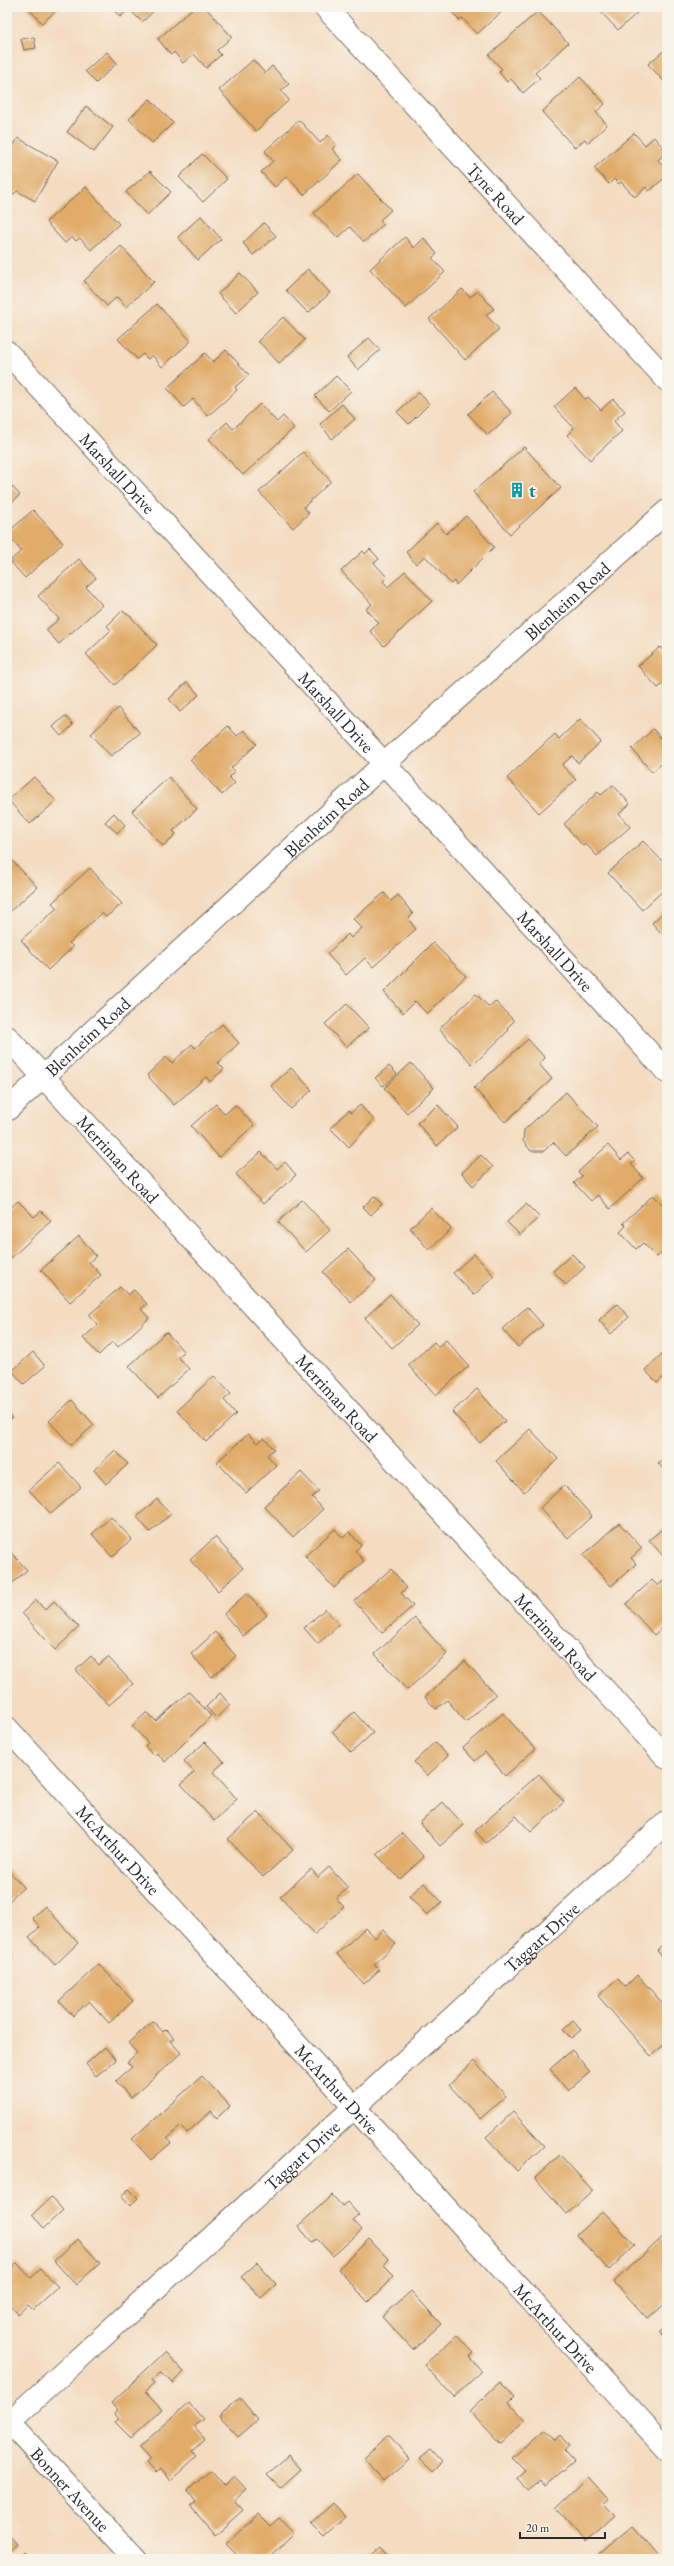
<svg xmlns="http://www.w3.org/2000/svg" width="674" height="2566" font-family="'EB Garamond',serif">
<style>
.building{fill:#e1ac6b}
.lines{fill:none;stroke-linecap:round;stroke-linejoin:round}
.minor-casing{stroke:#716960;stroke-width:24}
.minor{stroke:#fff;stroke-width:22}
.labels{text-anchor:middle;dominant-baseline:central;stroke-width:4;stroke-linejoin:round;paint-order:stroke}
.street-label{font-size:18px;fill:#2b2b2b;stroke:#f7f3e8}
.culture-label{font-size:18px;font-weight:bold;fill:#0d838f;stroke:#f7f3e8;text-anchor:start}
</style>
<rect width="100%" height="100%" fill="#f7f3e8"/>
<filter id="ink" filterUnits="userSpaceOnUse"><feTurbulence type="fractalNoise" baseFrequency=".025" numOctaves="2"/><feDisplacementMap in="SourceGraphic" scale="8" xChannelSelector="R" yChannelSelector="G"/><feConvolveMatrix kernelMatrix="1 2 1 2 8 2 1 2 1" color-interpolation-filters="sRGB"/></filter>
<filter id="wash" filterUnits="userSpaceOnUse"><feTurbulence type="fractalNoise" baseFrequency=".012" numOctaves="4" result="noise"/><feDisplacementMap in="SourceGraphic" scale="16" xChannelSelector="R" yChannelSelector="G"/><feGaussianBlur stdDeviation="0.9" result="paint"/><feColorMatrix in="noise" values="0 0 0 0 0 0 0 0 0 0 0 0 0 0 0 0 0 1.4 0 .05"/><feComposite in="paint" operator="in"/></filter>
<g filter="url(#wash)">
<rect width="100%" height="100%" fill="#f4dcc1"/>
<g id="blocks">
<g class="building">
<polygon points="27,7 60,7 42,23"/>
<polygon points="111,7 158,7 142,22 129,9 120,17"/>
<polygon points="194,7 205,7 232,37 217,50 221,55 206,68 194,54 183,63 174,52 171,55 158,39"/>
<polygon points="447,7 507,7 477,34 462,18 459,20"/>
<polygon points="604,7 632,7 637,13 618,30 600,11"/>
<polygon points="538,11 568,43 535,73 540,78 523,93 511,79 507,82 499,72 502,69 489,55"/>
<polygon points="34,37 36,48 24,50 21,39"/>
<polygon points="667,48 667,85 648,64"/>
<polygon points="107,52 117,63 96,83 85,71"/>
<polygon points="253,60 265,73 272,66 289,84 281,91 289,100 256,131 219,90"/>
<polygon points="580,77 605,104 596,112 607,125 588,143 585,139 575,148 542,112"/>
<polygon points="150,99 173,123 152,143 129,119"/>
<polygon points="86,106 113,127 94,152 67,132"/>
<polygon points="299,120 320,143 328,135 336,145 332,149 342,160 304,195 287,176 275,187 261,172 273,161 265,151"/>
<polygon points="634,133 645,145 654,137 667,152 658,160 667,171 667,176 649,191 646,187 635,197 621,182 619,184 614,179 609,184 594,168"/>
<polygon points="18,138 58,161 35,201 17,191 14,194 7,190 7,156"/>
<polygon points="202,154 227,179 203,202 179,177"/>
<polygon points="150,171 171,192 147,215 126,192"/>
<polygon points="358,174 391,210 380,220 384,224 364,242 350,227 338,238 314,213"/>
<polygon points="86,187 119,224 91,250 80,238 76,241 72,237 65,243 46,222"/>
<polygon points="201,216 221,239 198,260 178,237"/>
<polygon points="264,223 276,236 253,255 243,243"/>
<polygon points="405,237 414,248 424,238 437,254 432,258 445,272 406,308 370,269"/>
<polygon points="121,246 154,282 126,307 117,297 107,306 84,281"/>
<polygon points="308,269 330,293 308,313 286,290"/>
<polygon points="240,273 258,292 236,313 218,294"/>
<polygon points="462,289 470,297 478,291 494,309 486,315 499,329 465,360 429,319"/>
<polygon points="157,304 191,341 162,367 152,355 148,359 143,354 137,359 118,339"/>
<polygon points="283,317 305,340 279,363 258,341"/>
<polygon points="369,338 380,350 358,370 347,357"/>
<polygon points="226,350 249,375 235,387 237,390 208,416 193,399 184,407 167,388 205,353 213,362"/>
<polygon points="336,376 351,391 329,411 315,396"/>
<polygon points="575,388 585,399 588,397 601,410 613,399 625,411 614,421 622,431 590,460 567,435 574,428 554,407"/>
<polygon points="419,392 429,404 409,424 397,412"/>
<polygon points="492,392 512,413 488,435 468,414"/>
<polygon points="260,404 277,422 283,416 294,428 243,475 209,439 227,422 233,429"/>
<polygon points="342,404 355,419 332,439 320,424"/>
<polygon points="524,447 561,488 510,534 473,492"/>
<polygon points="303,452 331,481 304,507 309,513 293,528 259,492"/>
<polygon points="7,481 20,495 7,507"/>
<polygon points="33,510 63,543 25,578 10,561 21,551 7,533"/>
<polygon points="466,516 494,547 456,585 454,581 451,584 425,556 416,564 406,552 437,523 446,534"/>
<polygon points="370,549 379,559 374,563 387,577 383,581 388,587 405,571 432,601 384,646 370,631 379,623 366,609 372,604 341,571 363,551 365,554"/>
<polygon points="79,559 96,578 86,587 102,605 59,644 46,630 59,619 38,596"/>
<polygon points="122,611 130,616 157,645 115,685 86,654 111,630 107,626"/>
<polygon points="660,647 667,655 667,680 658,688 638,666"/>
<polygon points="187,682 199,695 180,712 169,699"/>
<polygon points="118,708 140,733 111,756 91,734"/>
<polygon points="65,716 73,725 61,736 53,727"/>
<polygon points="580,719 601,742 578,763 572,756 562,765 576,780 539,813 507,778 555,734 559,739"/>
<polygon points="228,726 237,736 244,730 257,744 231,768 235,771 229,777 235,783 222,795 190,760"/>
<polygon points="653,729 667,745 667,759 652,772 632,749"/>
<polygon points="34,777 56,801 30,824 8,800"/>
<polygon points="169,777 197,809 173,831 176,834 163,846 132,811"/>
<polygon points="613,785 630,804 619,814 630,827 597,856 586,844 583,846 564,824 598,792 601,795"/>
<polygon points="114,813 125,825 117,833 105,822"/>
<polygon points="643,841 667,866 667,887 642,910 608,873"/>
<polygon points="8,856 37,887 7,914 7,857"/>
<polygon points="90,868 122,904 106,917 102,913 69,943 73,947 48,970 21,940 57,908 52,903"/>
<polygon points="384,893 391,901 398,895 413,914 408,919 416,929 373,967 365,958 346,975 327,954 348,934 351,938 362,928 353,919"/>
<polygon points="667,909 667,939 652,923"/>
<polygon points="433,943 466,976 427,1014 415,1001 403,1013 384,992"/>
<polygon points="476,994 489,1007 495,1001 514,1021 507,1028 509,1030 473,1065 439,1029"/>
<polygon points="347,1004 369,1028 346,1047 325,1024"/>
<polygon points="222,1024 239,1043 218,1063 224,1069 210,1082 206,1077 174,1105 147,1075 166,1057 172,1063 192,1044 195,1048"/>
<polygon points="528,1039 545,1058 539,1064 552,1079 505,1122 474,1088"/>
<polygon points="411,1063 434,1088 407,1113 384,1088"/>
<polygon points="389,1066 397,1074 383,1086 375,1078"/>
<polygon points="291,1068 312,1090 291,1109 271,1086"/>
<polygon points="566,1092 598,1127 566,1156 553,1142 544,1151 531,1151 523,1141 524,1130"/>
<polygon points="216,1104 225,1114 235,1105 254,1125 219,1157 191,1126"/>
<polygon points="360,1105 374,1120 349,1147 330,1128 349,1110 351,1113"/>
<polygon points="438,1105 458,1127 437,1146 417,1123"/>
<polygon points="608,1145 621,1160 628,1154 635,1161 631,1164 643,1178 610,1209 598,1195 591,1201 574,1183 582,1176 578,1172"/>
<polygon points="261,1152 277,1169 285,1162 296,1175 263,1204 236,1174"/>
<polygon points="481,1155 493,1167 473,1186 462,1173"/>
<polygon points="653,1195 667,1209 667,1248 657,1257 643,1243 636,1249 620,1232 626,1226 623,1223"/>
<polygon points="374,1196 382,1204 371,1215 363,1207"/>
<polygon points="302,1200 330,1230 306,1252 278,1222"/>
<polygon points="18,1201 34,1217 41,1211 51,1221 10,1259 7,1256 7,1211"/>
<polygon points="526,1204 539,1217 520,1235 507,1222"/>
<polygon points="431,1208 451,1229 429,1250 410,1228"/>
<polygon points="79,1236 96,1256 89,1262 101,1275 70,1302 41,1270"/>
<polygon points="348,1249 376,1280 351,1302 323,1272"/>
<polygon points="474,1254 494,1276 474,1295 453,1273"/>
<polygon points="572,1254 585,1267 566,1285 553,1271"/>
<polygon points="120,1287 128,1295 134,1290 147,1304 141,1309 149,1318 118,1347 113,1341 99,1355 83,1338 98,1325 89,1315"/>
<polygon points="390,1294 418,1325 392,1348 365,1318"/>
<polygon points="617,1304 629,1317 611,1334 599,1320"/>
<polygon points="527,1307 543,1325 518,1347 502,1329"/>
<polygon points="166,1332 184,1352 178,1357 189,1369 158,1398 129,1366"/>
<polygon points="446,1340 469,1366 436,1395 408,1365 434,1342 438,1347"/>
<polygon points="33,1352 45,1366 24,1384 12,1371"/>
<polygon points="663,1353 667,1357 667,1374 657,1383 645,1370"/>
<polygon points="214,1376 231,1394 224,1400 236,1414 206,1442 177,1410"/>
<polygon points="477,1389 505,1421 480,1443 452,1412"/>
<polygon points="72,1400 94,1425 71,1445 49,1421"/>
<polygon points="7,1412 12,1418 7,1423"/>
<polygon points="530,1429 558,1459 524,1492 496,1461"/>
<polygon points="248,1434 257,1443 264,1438 274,1449 267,1455 276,1465 246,1493 217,1462"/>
<polygon points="115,1450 128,1464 106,1484 94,1470"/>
<polygon points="667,1455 667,1469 665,1471 658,1463"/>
<polygon points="59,1463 81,1487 51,1514 29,1490"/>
<polygon points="301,1472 319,1491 312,1497 323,1509 293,1537 264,1506"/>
<polygon points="564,1485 592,1516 568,1538 540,1508"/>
<polygon points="157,1499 171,1514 150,1532 137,1517"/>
<polygon points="111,1517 132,1539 112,1557 92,1534"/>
<polygon points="619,1523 642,1548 631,1558 636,1564 611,1586 583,1555"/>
<polygon points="667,1525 667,1555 664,1557 649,1540"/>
<polygon points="335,1529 343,1538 349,1532 361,1545 355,1551 364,1561 334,1588 305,1556"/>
<polygon points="215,1537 243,1568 218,1591 190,1560"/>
<polygon points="7,1548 27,1570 7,1588"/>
<polygon points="391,1569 407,1588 401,1593 413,1606 382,1633 354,1601"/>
<polygon points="664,1579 667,1582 667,1623 654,1635 626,1604 652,1580 658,1586"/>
<polygon points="247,1593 267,1615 243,1636 224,1614"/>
<polygon points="36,1600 45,1610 54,1601 79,1627 55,1650 22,1613"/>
<polygon points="325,1609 339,1625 318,1644 304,1628"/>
<polygon points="415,1618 447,1654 407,1690 375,1654"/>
<polygon points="215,1632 236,1656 212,1677 191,1654"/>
<polygon points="91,1656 99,1665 108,1657 133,1684 109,1705 76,1670"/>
<polygon points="465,1661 496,1695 466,1722 447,1700 436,1709 425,1697"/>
<polygon points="189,1692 211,1716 165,1762 157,1753 154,1756 145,1746 148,1743 132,1726 147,1712 156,1721"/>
<polygon points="220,1693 230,1705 216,1718 206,1707"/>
<polygon points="354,1712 373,1733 351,1753 332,1732"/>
<polygon points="503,1713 535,1749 505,1776 485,1752 475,1761 463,1748"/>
<polygon points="205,1742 224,1762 213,1772 237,1799 214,1821 181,1784 194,1772 184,1761"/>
<polygon points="435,1742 448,1756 427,1776 414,1762"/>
<polygon points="539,1774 564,1802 531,1832 516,1816 486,1843 475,1831"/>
<polygon points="443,1802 464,1825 440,1846 420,1823"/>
<polygon points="258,1812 293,1850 263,1877 228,1839"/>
<polygon points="402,1833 424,1857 400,1879 377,1855"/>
<polygon points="329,1867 348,1888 336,1898 344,1907 315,1934 280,1897 311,1869 318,1877"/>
<polygon points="7,1869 24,1887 7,1903"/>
<polygon points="424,1883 442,1902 427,1915 409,1896"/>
<polygon points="45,1906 78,1943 55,1965 29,1937 40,1927 32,1918"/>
<polygon points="365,1928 375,1938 383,1930 396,1944 374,1964 379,1970 364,1984 337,1954"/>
<polygon points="667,1941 667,1962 657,1951"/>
<polygon points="7,1948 13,1954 7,1959"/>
<polygon points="99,1964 133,2001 109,2023 89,2001 73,2016 59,2001"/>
<polygon points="637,1975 667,2008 667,2042 651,2056 598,1996 618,1979 625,1987"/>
<polygon points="153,2021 163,2032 166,2029 174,2038 170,2041 181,2053 131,2098 116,2081 132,2067 127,2062 137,2053 128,2043"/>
<polygon points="573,2021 581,2030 571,2038 563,2030"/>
<polygon points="105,2047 116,2060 96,2076 86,2064"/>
<polygon points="572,2050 590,2072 568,2091 550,2069"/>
<polygon points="474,2061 506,2096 480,2119 449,2085"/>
<polygon points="202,2076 230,2106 217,2118 211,2111 187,2133 181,2126 167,2139 171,2143 151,2160 132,2139"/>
<polygon points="513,2112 544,2146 517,2171 486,2137"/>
<polygon points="560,2155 593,2191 567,2214 535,2178"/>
<polygon points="129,2189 138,2198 130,2206 121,2196"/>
<polygon points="332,2195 342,2206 347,2202 359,2215 353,2220 362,2230 333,2256 317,2239 312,2242 298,2226"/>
<polygon points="51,2197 63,2210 44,2228 32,2215"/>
<polygon points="603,2211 635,2245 609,2270 576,2235"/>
<polygon points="667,2233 667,2302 648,2319 614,2282"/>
<polygon points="78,2239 100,2263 76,2285 54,2261"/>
<polygon points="369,2239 388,2259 383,2265 394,2276 368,2302 338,2269"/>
<polygon points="17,2263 31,2278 41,2269 58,2287 33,2310 28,2305 18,2314 7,2302 7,2272"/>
<polygon points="257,2263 276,2284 261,2298 241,2277"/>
<polygon points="411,2291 441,2324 413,2350 382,2317"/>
<polygon points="667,2324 667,2339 659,2331"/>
<polygon points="457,2335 474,2353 469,2357 482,2371 454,2397 424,2365"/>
<polygon points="165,2352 184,2372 172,2383 161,2372 152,2380 154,2383 145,2391 162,2409 131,2438 115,2422 119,2419 114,2413 117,2410 111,2403"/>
<polygon points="500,2382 515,2397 509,2403 525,2421 500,2444 469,2411"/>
<polygon points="240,2398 258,2420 238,2437 219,2416"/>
<polygon points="189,2403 203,2419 194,2427 205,2439 192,2451 197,2456 170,2481 160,2469 155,2473 146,2463 150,2459 139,2447"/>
<polygon points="545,2429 555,2440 560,2435 569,2446 564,2450 574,2461 545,2486 541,2481 528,2491 517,2478 525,2471 512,2458"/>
<polygon points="389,2435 409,2459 383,2481 364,2457"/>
<polygon points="430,2450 442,2463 432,2473 419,2459"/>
<polygon points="288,2455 301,2469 280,2488 267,2475"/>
<polygon points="211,2470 224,2485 234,2476 246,2489 234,2500 243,2510 215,2535 191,2507 196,2503 187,2491"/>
<polygon points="588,2477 608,2498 602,2503 615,2516 587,2542 556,2508"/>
<polygon points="333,2503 346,2517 324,2537 311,2524"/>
<polygon points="258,2514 270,2526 279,2518 294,2534 268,2559 241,2559 226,2544"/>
<polygon points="632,2526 661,2559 600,2559 597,2556"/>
<polygon points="7,2534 16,2544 7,2552"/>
<polygon points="381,2547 391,2559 367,2559"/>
<polygon points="24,2553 30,2559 18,2559"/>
</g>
</g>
</g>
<g filter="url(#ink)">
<use href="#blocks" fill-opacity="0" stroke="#716960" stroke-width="1"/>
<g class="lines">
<defs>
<g id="minor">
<path id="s1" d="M325,7l342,373"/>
<path id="s2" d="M7,352l660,720"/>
<path id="s3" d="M7,1037l660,721"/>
<path id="s4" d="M7,1110l378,-347 282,-252"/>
<path id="s5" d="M7,1728l660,721"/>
<path id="s6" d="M7,2420l128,139"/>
<path id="s7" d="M7,2424l660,-602"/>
</g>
</defs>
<use href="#minor" class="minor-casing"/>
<use href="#minor" class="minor"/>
</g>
</g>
<defs>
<symbol id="building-bare" viewBox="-9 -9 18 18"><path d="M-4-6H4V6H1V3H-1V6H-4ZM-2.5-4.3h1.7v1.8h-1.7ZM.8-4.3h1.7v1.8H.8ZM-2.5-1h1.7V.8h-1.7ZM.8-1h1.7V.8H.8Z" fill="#0f9aa8" stroke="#f7f3e8" stroke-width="2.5" paint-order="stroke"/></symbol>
</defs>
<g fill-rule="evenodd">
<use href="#building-bare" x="506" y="479" width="22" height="22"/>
</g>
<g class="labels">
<g class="street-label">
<text stroke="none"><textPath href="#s1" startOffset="253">Tyne Road</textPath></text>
<text stroke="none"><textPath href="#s2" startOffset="164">Marshall Drive</textPath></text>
<text stroke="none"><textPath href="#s4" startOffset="757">Blenheim Road</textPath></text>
<text stroke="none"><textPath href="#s2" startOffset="488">Marshall Drive</textPath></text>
<text stroke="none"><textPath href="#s4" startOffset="433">Blenheim Road</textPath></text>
<text stroke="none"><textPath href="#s2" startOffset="812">Marshall Drive</textPath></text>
<text stroke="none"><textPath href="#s4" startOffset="109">Blenheim Road</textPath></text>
<text stroke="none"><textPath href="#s3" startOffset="165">Merriman Road</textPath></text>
<text stroke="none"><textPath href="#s3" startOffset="489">Merriman Road</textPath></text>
<text stroke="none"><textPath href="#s3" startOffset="813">Merriman Road</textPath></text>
<text stroke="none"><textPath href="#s5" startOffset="165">McArthur Drive</textPath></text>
<text stroke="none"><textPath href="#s7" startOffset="723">Taggart Drive</textPath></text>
<text stroke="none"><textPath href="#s5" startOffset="489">McArthur Drive</textPath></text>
<text stroke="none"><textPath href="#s7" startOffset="399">Taggart Drive</textPath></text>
<text stroke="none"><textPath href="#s5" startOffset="813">McArthur Drive</textPath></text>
<text stroke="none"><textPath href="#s6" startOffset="94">Bonner Avenue</textPath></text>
</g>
<g class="culture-label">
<text x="529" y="490">t</text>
</g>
</g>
<rect width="674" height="2566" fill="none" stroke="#f7f3e8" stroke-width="24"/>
<path d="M520 2532v6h85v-6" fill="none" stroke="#2b2b2b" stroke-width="2"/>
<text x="526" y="2532" font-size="12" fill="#2b2b2b" stroke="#f7f3e8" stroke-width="3" paint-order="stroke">20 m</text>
</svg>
